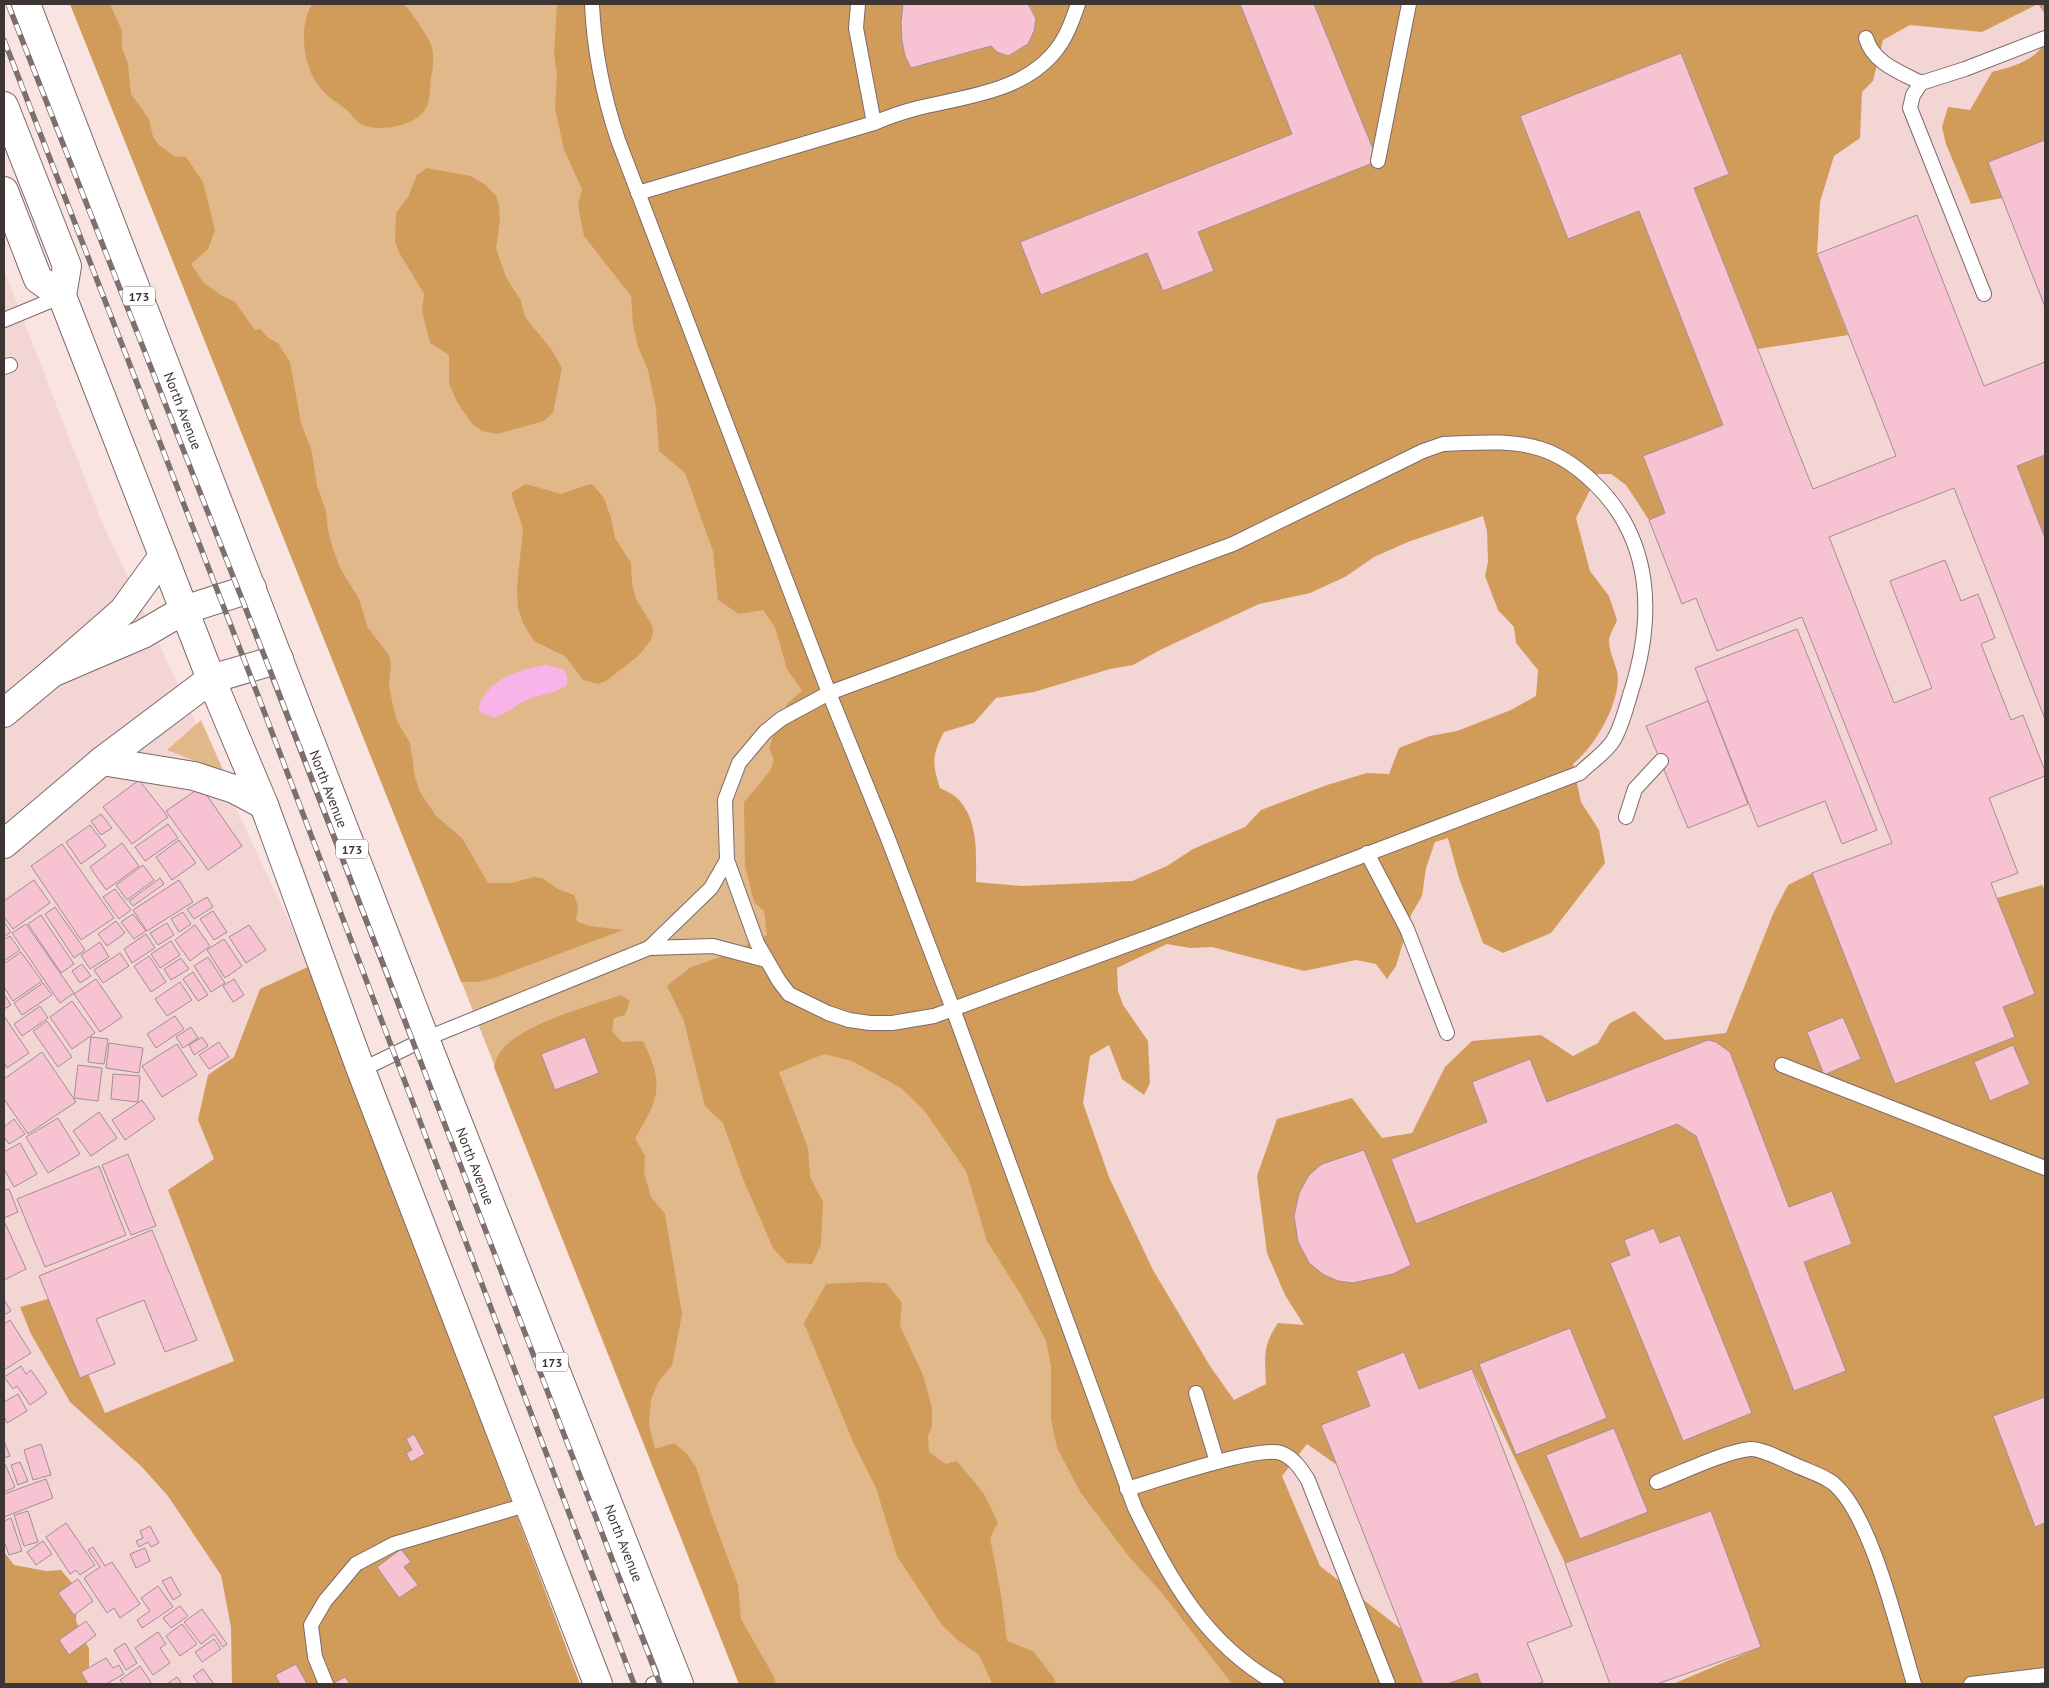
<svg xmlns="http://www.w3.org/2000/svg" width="2049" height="1688" font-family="'PT Sans',sans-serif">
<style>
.built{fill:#f3d5d3}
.green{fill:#e1b889}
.forest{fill:#d19c5a;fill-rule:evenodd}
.water{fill:#f8b4e9}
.building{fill:#f7c3d3;stroke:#a18e94}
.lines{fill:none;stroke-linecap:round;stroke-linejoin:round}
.service-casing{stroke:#7c6a68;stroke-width:16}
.secondary-casing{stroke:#7c6a68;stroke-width:30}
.primary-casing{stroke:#7c6a68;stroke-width:30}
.service{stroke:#fff;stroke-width:14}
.secondary{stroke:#fff;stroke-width:28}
.primary{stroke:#fff;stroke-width:28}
.rail-casing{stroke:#7c6f6e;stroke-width:5.5}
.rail{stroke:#fff;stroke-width:4;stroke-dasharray:11;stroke-linecap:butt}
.labels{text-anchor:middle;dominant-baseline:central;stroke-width:5;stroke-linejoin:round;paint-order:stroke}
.shield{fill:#fff;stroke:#777171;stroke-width:1}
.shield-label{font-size:12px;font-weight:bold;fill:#3d3434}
.street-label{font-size:14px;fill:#3d3434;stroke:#fff}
</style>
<rect width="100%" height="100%" fill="#fae4e2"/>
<g class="built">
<polygon points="607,4 2045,4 2045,1664 1936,1684 1318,1684 1281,1662"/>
<polygon points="4,270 101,520 310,966 580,1684 4,1684"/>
</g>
<g class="green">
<polygon points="70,4 607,4 607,26 1318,1684 739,1684 456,968"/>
<polygon points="201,720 224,772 167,750"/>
</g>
<g class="forest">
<polygon points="70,4 110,4 122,31 122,48 128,64 131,94 149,119 153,137 159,145 174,156 186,157 203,182 215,230 208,249 191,264 203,282 219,294 235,302 255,330 260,329 268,338 278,343 290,362 301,423 312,452 317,486 326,511 328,530 332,546 340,568 359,599 368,628 389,655 391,663 389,685 393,706 397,721 410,743 415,777 420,792 436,816 462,838 488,883 511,883 534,877 542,878 558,889 574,895 578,906 576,919 578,922 589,926 623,930 494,978 477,982 461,982"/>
<path d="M312,4h92c7,8 26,34 28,44 2,10 1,21 -1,30 -1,9 -1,23 -5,30 -9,18 -48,25 -65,16 -6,-3 -9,-9 -13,-13 -9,-8 -20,-13 -27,-22 -18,-21 -23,-62 -9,-85z"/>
<path d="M557,4h346c-3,23 -2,43 8,64l80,-22 6,6 11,4c22,-11 37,-29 20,-52h212l52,130 -272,108 127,11 16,38 50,-20 -15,-39 179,-71 -63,-157h731v10l-7,-10 -56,28 -72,-7 -27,15 -10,41 -11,11 -2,46 -26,18 -14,46 -3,52 31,81 -90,14 -64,-161 35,-14 -48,-121 -161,63 48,123 71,-28 84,214 -80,31 22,57 -16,7 -23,-35 -15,-11h-13l-22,44 14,53 19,25 8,24c-2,6 -8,15 -8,21 0,13 9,26 9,38 -1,29 -23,67 -45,85l8,38 18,28 6,33 -54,70 -48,20 -20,-10 -24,-65 -11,-40 -13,4 -9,26 -4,28 -11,19 -15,51 -9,13 -11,-15 -20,-4 -52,11 -92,-24 -22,1 -23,-4 -50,24 1,23 5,14 25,36 2,42 -6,12 -22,-16 -13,-34 -19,11 -7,47 26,74 44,93 57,96 24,34 32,-16c-1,-27 -4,-38 12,-61l26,2 -19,-30 -18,-42 -10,-77 20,-57 75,-21 30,40 30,-5 33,-66 27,-26 69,-6 32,21 25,-13 12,-20 24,-12 31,29 61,-7 47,-119 15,-29 24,-12 83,210 120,-46 -12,-30 32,-13 -38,-96 45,-13 3,5v794h-372l87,-37 -49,-136 -146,52 -93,-194 -53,20 -15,-37 -48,19 14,35 -49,20 16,39 -30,-21 -25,32 38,90 81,63 22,55h-191l-70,-91 -32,-35 -49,-65 -24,-45 -6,-29v-52l-5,-27 -25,-45 -34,-54 -21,-70 -42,-61 -23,-22 -49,-27 -28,-7 -45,18 29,76 2,29 13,25 -2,43 -9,19 -25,-1 -14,-15 -30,-69 -20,-56 -18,-17 -21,-85 -17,-35 24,-19 32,-11 44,-21 -3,-24 -10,-9 -9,-36 -1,-64 26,-31 4,-11 -5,-12 7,-21 12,-24 14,-12 -15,-22 -12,-42 -12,-17 -24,4 -21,-14 -5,-49 -28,-78 -26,-22 -3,-43 -8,-38 -10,-23 -5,-23 -2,-28 -47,-60 -6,-31 4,-16 -18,-39 -9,-42 2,-34 -3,-21zM1483,516l4,15 1,31 -3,14 13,34 16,17 2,16 22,27 -2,26 -25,14 -54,21 -27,5 -31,12 -10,26 -22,-1 -40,12 -66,25 -16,17 -52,22 -26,17 -35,15 -110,5 -46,-4c0,-28 3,-62 -19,-84 -4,-4 -11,-7 -17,-10 -8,-25 -8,-33 4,-56l30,-9 22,-25 38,-6 76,-23 23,-4 27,-15 99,-46 51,-11 35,-16 29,-20 34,-15z"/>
<path d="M2045,41v99l-57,22 14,36 -31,6 -25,-60 -4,-17 6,-20 22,3 22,-38c20,-5 44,-11 53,-31z"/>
<polygon points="427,168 470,176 486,185 496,196 499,205 500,220 496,248 506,277 521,301 525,317 551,349 562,368 553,413 544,421 497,434 482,431 472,424 457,402 449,383 449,355 430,343 422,311 424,294 400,254 395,242 396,213 408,197 417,175"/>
<polygon points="2045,455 2045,538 2017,466"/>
<polygon points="526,484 561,494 590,484 593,485 604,498 611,518 615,538 631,563 632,583 636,599 652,625 653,633 651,640 638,656 606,681 598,684 583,680 565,656 534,641 523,623 518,608 517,587 523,528 512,496 512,492"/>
<polygon points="310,966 580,1684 232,1684 231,1627 221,1575 168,1496 141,1466 70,1402 31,1334 20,1307 55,1297 105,1413 234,1361 168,1190 214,1159 198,1120 208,1075 234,1057 260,989"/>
<path d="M621,995l9,6 -5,14 -11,3 -2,13 10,11 21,-1c21,43 17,57 -8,97l10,18 -1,16 7,25 14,17 17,100 -10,52 -14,16 -7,18 -2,25 6,24 19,-6 12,10 10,14 15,46 27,72 3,34 32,56 3,9h-37l-245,-617c1,-3 2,-8 4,-11 16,-31 90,-49 123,-61z"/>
<polygon points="861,1282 886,1283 902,1303 900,1326 923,1375 932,1408 932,1426 928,1436 929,1452 946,1464 957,1461 984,1494 998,1523 990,1538 1001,1594 1007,1641 1033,1651 1054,1678 1056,1684 991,1684 991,1681 979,1655 959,1641 942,1625 897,1556 876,1488 853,1442 804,1323 826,1284"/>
<polygon points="4,1552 14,1565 46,1571 61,1570 77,1589 76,1621 89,1649 89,1676 93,1684 4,1684"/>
<polygon points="1477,1673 1481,1684 1447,1684"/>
</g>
<path class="water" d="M545,665l18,4 4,7v9c-12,9 -25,9 -38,14 -13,5 -22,15 -35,19l-12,-5 -4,-5c10,-29 39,-38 67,-43z"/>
<g class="building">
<polygon points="903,4 1028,4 1036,19 1034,31 1028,44 1008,56 997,52 991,46 911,68 905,56 902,41 901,23"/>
<polygon points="1240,4 1314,4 1378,161 1198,232 1214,271 1163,291 1147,253 1041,295 1020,242 1292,134"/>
<polygon points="1681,53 1729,174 1694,188 1813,489 1896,456 1817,254 1917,215 1984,386 2045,362 2045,455 2017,466 2045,538 2045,719 1954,488 1829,537 1894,703 1932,688 1890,581 1945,560 1961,601 1978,594 1995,638 1981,644 2011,720 2023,715 2045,771 2045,776 1989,798 2018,873 1991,883 2035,994 2003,1007 2015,1037 1895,1084 1812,873 1892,843 1802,617 1717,651 1696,598 1682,604 1649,520 1665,513 1643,456 1723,425 1639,211 1568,239 1520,116"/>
<polygon points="2045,140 2045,307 1988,162"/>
<polygon points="1797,629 1877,830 1842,844 1825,801 1758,827 1695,668"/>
<polygon points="1708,701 1748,804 1688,828 1646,726"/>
<polygon points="139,780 168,817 132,844 103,807"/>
<polygon points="201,787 242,846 208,870 166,811"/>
<polygon points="101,814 112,828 101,835 91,821"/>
<polygon points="168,824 178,838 145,861 135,847"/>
<polygon points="90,825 106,846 81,864 66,842"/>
<polygon points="179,840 196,863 172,880 156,857"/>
<polygon points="122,843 139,866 106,890 90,867"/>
<polygon points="62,844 114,918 81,940 31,866"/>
<polygon points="143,865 154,880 127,900 116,885"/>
<polygon points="160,878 164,884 133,906 129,901"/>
<polygon points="34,880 50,903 13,929 4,917 4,901"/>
<polygon points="179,880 193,902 147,931 133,910"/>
<polygon points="115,889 131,910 119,919 103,897"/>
<polygon points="207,897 213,907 194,919 187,909"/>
<polygon points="55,907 85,950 74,958 45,914"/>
<polygon points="213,911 227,932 214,940 200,919"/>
<polygon points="183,912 191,924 179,932 171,919"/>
<polygon points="133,914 146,931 134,939 121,922"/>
<polygon points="41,915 74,964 61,973 28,924"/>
<polygon points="116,921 125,933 107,946 98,934"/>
<polygon points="4,922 11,932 4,937"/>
<polygon points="167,923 174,935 158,945 150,933"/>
<polygon points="26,924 74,993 60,1003 12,933"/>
<polygon points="195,925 210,946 190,961 175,940"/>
<polygon points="249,925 266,950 246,963 229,937"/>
<polygon points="146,934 155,948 132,963 124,949"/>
<polygon points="10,936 20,950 4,961 4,940"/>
<polygon points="224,939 242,966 225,978 207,950"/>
<polygon points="171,941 180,955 160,968 151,954"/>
<polygon points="100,942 109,957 90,969 81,955"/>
<polygon points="21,952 42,981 13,1001 4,987 4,964"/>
<polygon points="120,953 129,966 103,983 94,970"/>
<polygon points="149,956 166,982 151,992 134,966"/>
<polygon points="208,957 225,983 211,992 194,966"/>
<polygon points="181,958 189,969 171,980 164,969"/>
<polygon points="82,964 91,976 80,983 72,971"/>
<polygon points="193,972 208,995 198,1001 183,979"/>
<polygon points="96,979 122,1017 100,1032 74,994"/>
<polygon points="234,979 244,995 233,1002 223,986"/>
<polygon points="180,982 192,1000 167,1016 155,999"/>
<polygon points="43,983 52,995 22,1015 14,1003"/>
<polygon points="4,994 11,1005 4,1009"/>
<polygon points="72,1001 95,1033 72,1049 50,1017"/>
<polygon points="40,1006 48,1018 22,1036 14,1024"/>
<polygon points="4,1016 29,1053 7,1068 4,1062"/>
<polygon points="175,1016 184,1029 156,1048 147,1034"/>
<polygon points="1843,1017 1861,1059 1824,1075 1807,1032"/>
<polygon points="47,1021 72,1057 58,1067 33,1031"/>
<polygon points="191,1027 198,1038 183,1048 176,1037"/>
<polygon points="91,1037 108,1039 104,1064 88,1062"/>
<polygon points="202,1037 208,1046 194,1055 189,1045"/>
<polygon points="585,1037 599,1073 555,1090 541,1054"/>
<polygon points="1708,1040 1716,1042 1730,1052 1789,1207 1832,1191 1852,1244 1804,1262 1846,1371 1794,1391 1696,1136 1677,1124 1416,1224 1391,1159 1487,1122 1472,1082 1530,1059 1547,1102"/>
<polygon points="219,1042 229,1057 209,1069 199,1055"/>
<polygon points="109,1043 143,1048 139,1073 106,1068"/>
<polygon points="177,1044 197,1075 162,1097 142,1066"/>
<polygon points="2013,1045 2030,1084 1990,1101 1974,1062"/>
<polygon points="42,1052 76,1102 28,1134 4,1099 4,1079"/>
<polygon points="78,1065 102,1068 98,1101 74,1098"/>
<polygon points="113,1074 140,1076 138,1102 111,1099"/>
<polygon points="142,1100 155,1119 125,1140 112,1120"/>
<polygon points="99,1112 117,1138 91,1156 73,1131"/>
<polygon points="58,1118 80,1154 48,1173 26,1137"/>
<polygon points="14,1119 25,1134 9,1144 4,1137 4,1127"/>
<polygon points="20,1143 37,1174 14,1187 4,1169 4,1152"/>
<polygon points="1364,1150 1411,1265 1393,1274 1353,1283 1338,1281 1324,1275 1309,1263 1298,1242 1294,1216 1299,1193 1309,1175 1322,1164"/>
<polygon points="128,1154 156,1226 131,1235 102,1165"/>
<polygon points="99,1166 126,1235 45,1267 17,1199"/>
<polygon points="9,1189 18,1212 4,1218 4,1190"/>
<polygon points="4,1221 26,1269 4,1280"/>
<polygon points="1654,1228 1660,1243 1680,1235 1752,1413 1683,1441 1610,1263 1630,1255 1624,1240"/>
<polygon points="152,1230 197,1340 165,1352 144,1300 96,1319 115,1364 80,1378 39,1276"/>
<polygon points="4,1300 11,1311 4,1315"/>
<polygon points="10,1320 31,1353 4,1370 4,1324"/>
<polygon points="1570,1328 1607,1418 1516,1455 1479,1364"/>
<polygon points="1404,1352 1419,1389 1472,1369 1572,1626 1527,1643 1543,1682 1537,1684 1481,1684 1477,1673 1447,1684 1423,1684 1321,1425 1370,1406 1356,1371"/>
<polygon points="21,1366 26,1374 31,1370 47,1393 30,1405 17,1386 13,1389 4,1377"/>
<polygon points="18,1394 27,1411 7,1423 4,1416 4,1402"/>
<polygon points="2045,1397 2045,1523 2035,1527 1993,1416"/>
<polygon points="1614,1428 1648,1512 1580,1539 1546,1455"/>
<polygon points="414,1434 425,1454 411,1462 406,1453 412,1450 406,1439"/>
<polygon points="4,1441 10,1456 4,1458"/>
<polygon points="41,1444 51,1475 33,1480 24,1450"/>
<polygon points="20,1462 28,1481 18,1485 11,1465"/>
<polygon points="4,1464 5,1464 15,1487 4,1492"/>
<polygon points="46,1479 53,1498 4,1517 4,1494"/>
<polygon points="28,1511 38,1542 24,1546 14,1515"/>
<polygon points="1711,1511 1761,1647 1657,1684 1610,1684 1565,1563"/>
<polygon points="11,1518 22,1551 9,1555 4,1541 4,1521"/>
<polygon points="66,1523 95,1565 80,1575 76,1570 70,1574 46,1537"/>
<polygon points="150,1526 159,1543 151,1547 148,1542 139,1547 136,1541 143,1538 140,1531"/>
<polygon points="43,1541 52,1554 36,1565 27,1552"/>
<polygon points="93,1547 105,1566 112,1562 140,1604 120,1618 114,1608 107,1613 84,1578 100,1567 88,1550"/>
<polygon points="145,1548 150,1561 136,1568 130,1554"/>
<polygon points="401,1549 411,1562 404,1567 418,1585 399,1598 377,1567"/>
<polygon points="171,1577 181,1595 173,1600 162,1581"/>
<polygon points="78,1579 93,1601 74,1615 58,1593"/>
<polygon points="158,1586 173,1607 142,1628 137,1620 150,1611 141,1598"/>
<polygon points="180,1606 188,1616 171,1628 163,1618"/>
<polygon points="202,1609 227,1644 223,1647 214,1634 201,1644 184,1622"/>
<polygon points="86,1621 96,1635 69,1655 59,1640"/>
<polygon points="182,1624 197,1644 180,1656 166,1636"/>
<polygon points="158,1632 166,1644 160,1648 170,1663 153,1675 135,1648"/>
<polygon points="214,1639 221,1649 202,1662 195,1652"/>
<polygon points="125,1643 137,1663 126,1670 114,1650"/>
<polygon points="106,1658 113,1668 119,1665 124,1674 106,1684 88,1684 81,1672"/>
<polygon points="296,1664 307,1684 280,1684 275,1675"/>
<polygon points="140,1666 152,1684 123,1684 120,1680"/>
<polygon points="203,1669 213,1683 211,1684 199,1684 193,1676"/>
<polygon points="177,1677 182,1684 167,1684"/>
<polygon points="345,1677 350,1684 336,1684 335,1682"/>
</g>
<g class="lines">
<defs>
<g id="service">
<path d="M592,4c2,47 11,91 26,136l211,553 58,143 66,173 182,499c35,71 70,136 142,176"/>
<path d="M858,4l-2,24 18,95c14,-6 29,-11 44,-15 46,-11 101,-16 134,-53 13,-14 20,-33 26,-51"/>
<path d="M1866,38c7,25 34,34 55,45"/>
<polyline points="1378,161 1409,4"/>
<polyline points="638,193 874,123"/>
<polyline points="1984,294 1910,108 1913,95 1921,83 1965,69 2045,38"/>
<polyline points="4,320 62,296"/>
<polyline points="4,367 10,365"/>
<path d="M1443,444c31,-1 68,-5 98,5 19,6 37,19 51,32 62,58 63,138 38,214 -4,14 -9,33 -17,46 -8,12 -23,22 -33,32l-426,162 -220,81 -42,7h-22l-21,-3 -21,-7 -39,-19 -10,-13 -22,-38 -30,-83 -2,-60 14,-37 26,-31 16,-13 48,-26 404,-149 190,-93z"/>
<polyline points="1626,817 1635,789 1661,761"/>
<polyline points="1367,853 1407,929 1447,1033"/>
<polyline points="649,948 711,888 727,860"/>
<polyline points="1782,1065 2045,1168"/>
<polyline points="361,1070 425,1039 649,948 713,946 766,960"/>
<polyline points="1196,1393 1217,1462"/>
<path d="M1657,1482c26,-10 67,-30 93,-33 11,-1 33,11 43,15 12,6 32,12 41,20 38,32 65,151 80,200"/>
<path d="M1127,1489c28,-8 131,-44 154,-36 13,5 20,16 27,27l80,204"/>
<polyline points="326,1684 315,1657 311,1625 325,1601 356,1564 394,1544 529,1504"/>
<polyline points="653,1684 675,1676"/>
<polyline points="1971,1684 2045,1675"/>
</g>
<g id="secondary">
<polyline points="4,713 52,673 143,634 184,610 252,588"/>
<polyline points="4,844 102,761 211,679 279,659"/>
</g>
<g id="primary">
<path id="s1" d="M26,4l399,1035 254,645"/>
<polyline points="4,106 67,266 62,296 211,679 264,805 361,1070 598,1684"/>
<polyline points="4,191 38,279 62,296"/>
<polyline points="52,673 123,611 163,556"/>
<polyline points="102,761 194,776 234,789 264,805"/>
</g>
</defs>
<use href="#service" class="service-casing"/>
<use href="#secondary" class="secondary-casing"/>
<use href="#primary" class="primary-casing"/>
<use href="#service" class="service"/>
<use href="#secondary" class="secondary"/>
<use href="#primary" class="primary"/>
<defs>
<g id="rail">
<polyline points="8,4 275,683 660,1684"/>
<polyline points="4,40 257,693 634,1684"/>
</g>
</defs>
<use href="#rail" class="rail-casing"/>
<use href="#rail" class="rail"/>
</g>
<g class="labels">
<g class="shield">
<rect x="123" y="286.5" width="32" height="19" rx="4"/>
<rect x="336" y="839.5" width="32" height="19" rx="4"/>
<rect x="536" y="1352.5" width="32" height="19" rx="4"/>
</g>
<g class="shield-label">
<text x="139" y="296">173</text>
<text x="352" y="849">173</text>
<text x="552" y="1362">173</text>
</g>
<g class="street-label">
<text stroke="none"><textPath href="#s1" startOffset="436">North Avenue</textPath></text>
<text stroke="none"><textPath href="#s1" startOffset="841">North Avenue</textPath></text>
<text stroke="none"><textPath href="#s1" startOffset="1246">North Avenue</textPath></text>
<text stroke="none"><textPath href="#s1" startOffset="1651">North Avenue</textPath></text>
</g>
</g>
<rect width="2049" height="1688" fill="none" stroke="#3d3434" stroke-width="10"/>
</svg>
